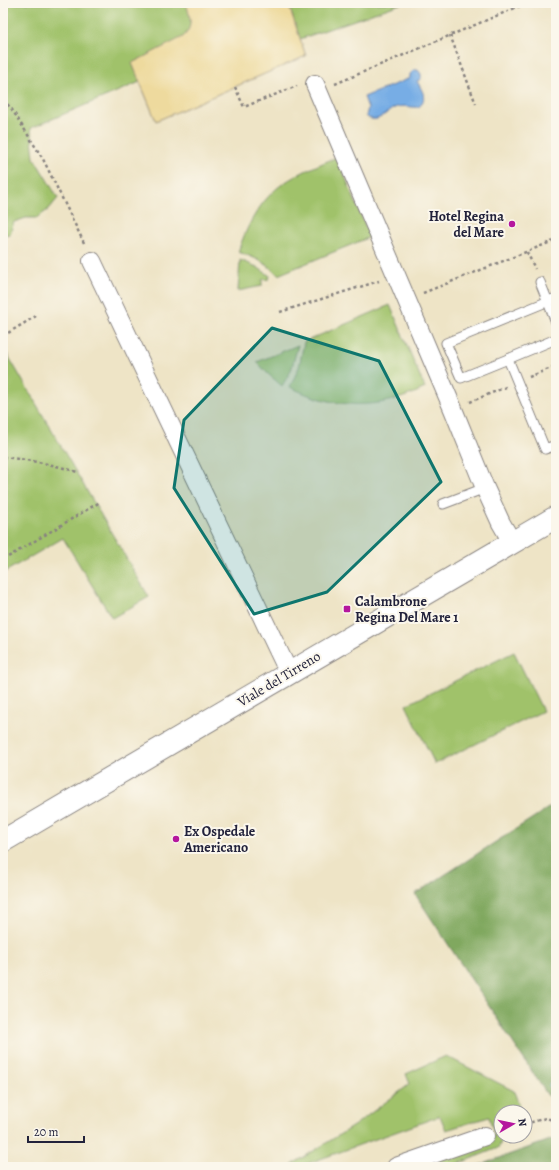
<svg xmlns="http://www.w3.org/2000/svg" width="559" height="1170" font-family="Alegreya,serif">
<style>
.green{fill:#a0c26b;stroke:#617253}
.forest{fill:#80a85f;stroke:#51654d}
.sand{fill:#eeda9e;stroke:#887e6c}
.water{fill:#77ade5;stroke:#4c6890}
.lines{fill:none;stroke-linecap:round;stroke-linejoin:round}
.stream{stroke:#77ade5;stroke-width:5.5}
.service-casing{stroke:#888380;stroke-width:11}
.minor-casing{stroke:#888380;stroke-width:20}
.secondary-casing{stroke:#888380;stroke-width:24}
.path{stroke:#888380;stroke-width:2.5;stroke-dasharray:3 3;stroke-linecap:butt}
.service{stroke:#fff;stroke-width:9}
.minor{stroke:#fff;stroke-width:18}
.secondary{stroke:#fff;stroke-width:22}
.marked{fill:#0f766e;fill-opacity:0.2;stroke:#0f766e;stroke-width:3;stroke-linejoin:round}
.poi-dot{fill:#b5179e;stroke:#fbf7ec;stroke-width:1.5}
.labels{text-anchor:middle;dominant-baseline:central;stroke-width:4;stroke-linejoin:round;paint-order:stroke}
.poi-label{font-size:14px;font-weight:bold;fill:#22223b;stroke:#fbf7ec;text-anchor:start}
.street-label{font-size:14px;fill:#22223b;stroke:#fbf7ec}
</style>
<rect width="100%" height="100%" fill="#fbf7ec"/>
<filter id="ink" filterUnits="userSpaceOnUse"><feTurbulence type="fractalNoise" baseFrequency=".025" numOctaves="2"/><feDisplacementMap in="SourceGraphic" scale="8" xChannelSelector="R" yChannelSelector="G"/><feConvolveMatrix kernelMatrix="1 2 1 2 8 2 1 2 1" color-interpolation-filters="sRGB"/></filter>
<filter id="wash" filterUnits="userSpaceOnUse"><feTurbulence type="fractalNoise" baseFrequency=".012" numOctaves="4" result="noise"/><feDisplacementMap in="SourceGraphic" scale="16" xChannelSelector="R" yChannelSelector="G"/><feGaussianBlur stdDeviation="0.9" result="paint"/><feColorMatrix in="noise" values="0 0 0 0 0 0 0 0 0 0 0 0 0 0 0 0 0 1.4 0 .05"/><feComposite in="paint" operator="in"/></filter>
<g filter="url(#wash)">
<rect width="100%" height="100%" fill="#eee4c6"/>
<g class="green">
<path d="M3,3h183c4,14 8,22 -2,34l-52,26 8,19 -109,46 3,30 24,40 -9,11 -12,9h-11l-12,4 -4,12 -7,1z"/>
<polygon points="288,3 403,3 300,39"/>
<path d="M337,157l33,80 -92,38c-11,-12 -24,-18 -40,-23 8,-24 19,-46 38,-63 15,-13 42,-24 61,-32z"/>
<polygon points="240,260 257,267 270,276 269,279 262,280 262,286 238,291"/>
<path d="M390,305l35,83c-45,23 -91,21 -135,-1l9,-20 5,-25z"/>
<polygon points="298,345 291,371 282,386 268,374 257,362"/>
<polygon points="3,347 149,597 112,618 63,538 3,573"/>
<polygon points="514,652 543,711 435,764 406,705"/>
<polygon points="446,1056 514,1091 521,1112 501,1112 501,1136 504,1136 498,1148 450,1167 406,1167 494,1136 493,1130 489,1117 446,1130 440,1116 298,1167 288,1167 355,1125 410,1084 406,1074"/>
</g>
<g class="forest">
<polygon points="556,803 556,1108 415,894"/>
<polygon points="556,1138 556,1167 474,1167"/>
</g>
<path class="sand" d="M186,3h102l18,53 -150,65 -24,-58 51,-26c11,-11 7,-20 3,-34z"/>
<path class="water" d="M414,70h4l3,4v5l-4,2c5,10 11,16 2,26 -7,1 -14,-2 -22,0 -12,4 -19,19 -31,9l2,-8 -4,-11 46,-19v-4z"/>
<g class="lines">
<polyline class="stream" points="552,1085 556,1089"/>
</g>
</g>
<g filter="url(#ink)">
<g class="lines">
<defs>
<g id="service">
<polyline points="540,282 556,322"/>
<polyline points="556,339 508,359 545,449 556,445"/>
<polyline points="508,359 461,378 446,343 556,298"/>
<polyline points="443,504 485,488"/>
</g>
<g id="minor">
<polyline points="315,84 453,409 485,488 501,523 512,542"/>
<polyline points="92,261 289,673"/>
<polyline points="396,1167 485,1136"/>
</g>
<polyline id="secondary" points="3,841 556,517"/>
</defs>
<use href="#service" class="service-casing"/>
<use href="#minor" class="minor-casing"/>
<use href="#secondary" class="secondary-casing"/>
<g class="path">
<polyline points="450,35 476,104"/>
<polyline points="335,84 527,3"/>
<polyline points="235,87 244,107 297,86"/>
<polyline points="3,100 11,108 43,159 85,245"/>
<polyline points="527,252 535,269"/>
<polyline points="423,293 556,240"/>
<polyline points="280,312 379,281"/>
<polyline points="3,336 36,316"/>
<polyline points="529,377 556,366"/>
<polyline points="470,402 506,387"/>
<path d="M3,457c26,3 50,7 74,15"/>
<polyline points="3,560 100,502"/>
<polyline points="3,634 6,640"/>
<polyline points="525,1124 546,1118 556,1121"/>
</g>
<use href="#service" class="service"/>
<use href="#minor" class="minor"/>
<use href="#secondary" class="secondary"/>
</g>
</g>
<path class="marked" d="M272,328l107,33 62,121 -114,110 -73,22 -80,-126 10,-68z"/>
<g class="poi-dot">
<circle cx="512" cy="224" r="4"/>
<rect x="343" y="605" width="8" height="8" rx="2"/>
<circle cx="176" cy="839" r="4"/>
</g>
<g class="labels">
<g class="poi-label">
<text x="504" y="216" text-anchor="end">Hotel Regina<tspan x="504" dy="16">del Mare</tspan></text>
<text x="355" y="601">Calambrone<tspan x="355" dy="16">Regina Del Mare 1</tspan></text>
<text x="184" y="831">Ex Ospedale<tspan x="184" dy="16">Americano</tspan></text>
</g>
<g class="street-label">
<text transform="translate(279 679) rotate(-31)">Viale del Tirreno</text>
</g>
</g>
<rect width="559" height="1170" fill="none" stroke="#fbf7ec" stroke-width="16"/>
<g transform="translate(513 1124) rotate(81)"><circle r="19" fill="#fbf7ec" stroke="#a4a2a5"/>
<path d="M0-3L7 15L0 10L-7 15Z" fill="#b5179e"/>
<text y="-6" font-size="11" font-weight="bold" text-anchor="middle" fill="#22223b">N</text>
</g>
<path d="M28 1136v6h56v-6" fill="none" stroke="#22223b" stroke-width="2"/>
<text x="34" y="1136" font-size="12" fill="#22223b" stroke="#fbf7ec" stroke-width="3" paint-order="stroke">20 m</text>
</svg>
